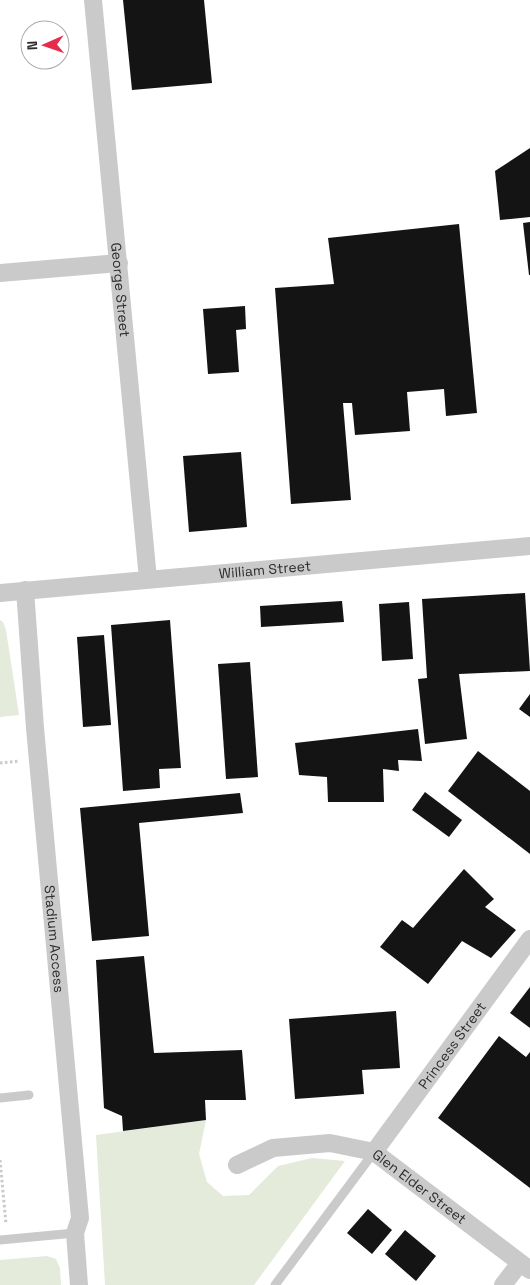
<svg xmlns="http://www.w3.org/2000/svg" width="530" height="1285" font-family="'Space Grotesk',sans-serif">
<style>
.green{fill:#e4ebda}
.building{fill:#141414}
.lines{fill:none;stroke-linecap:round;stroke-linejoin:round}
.path{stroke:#cacaca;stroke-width:3;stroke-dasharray:2.5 2.5;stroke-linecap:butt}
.lane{stroke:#cacaca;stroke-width:9}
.street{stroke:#cacaca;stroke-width:18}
.labels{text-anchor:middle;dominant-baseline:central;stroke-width:5;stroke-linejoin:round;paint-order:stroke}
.street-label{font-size:14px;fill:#2d2d2d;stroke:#fff}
</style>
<rect width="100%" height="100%" fill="#fff"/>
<g class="green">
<polygon points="0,620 3,622 6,630 19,715 0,717"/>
<polygon points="206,1120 199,1154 207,1182 223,1196 249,1195 278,1166 312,1158 345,1161 254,1285 105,1285 96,1135"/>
<polygon points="47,1256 56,1259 60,1268 61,1285 0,1285 0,1260"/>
</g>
<g class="building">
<polygon points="123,0 204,0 212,83 132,90"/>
<polygon points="530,148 530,217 500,220 495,171"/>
<polygon points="530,222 530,275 529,275 523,223"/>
<polygon points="459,224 477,413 446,416 444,389 407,392 410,431 355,435 352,403 343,403 351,500 291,504 275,288 334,284 328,238"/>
<polygon points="245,306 246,329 236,330 239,372 208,374 203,309"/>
<polygon points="241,452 247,527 189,532 183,456"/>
<polygon points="525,593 530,671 459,674 467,739 425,744 418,679 427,678 422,599"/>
<polygon points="342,601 344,622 261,627 260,606"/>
<polygon points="409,602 413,659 382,661 379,604"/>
<polygon points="170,620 181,768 159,769 160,788 123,791 111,625"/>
<polygon points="104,635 111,725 83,727 77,637"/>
<polygon points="250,662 258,777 226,779 218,664"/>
<polygon points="530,694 530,717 519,709"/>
<polygon points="418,729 422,761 398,760 399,771 383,769 384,802 328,802 327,777 299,775 295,743"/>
<polygon points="478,751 530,791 530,854 448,791"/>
<polygon points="425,792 462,820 449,837 412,810"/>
<polygon points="240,793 243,813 139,823 149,936 92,941 80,808"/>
<polygon points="464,869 494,899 485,907 516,930 491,958 462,941 428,984 380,947 402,920 413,928"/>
<polygon points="144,956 154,1053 242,1050 246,1100 205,1100 206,1120 123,1131 122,1116 104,1108 96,960"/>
<polygon points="530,987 530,1028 510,1013"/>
<polygon points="396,1011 400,1068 362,1070 364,1094 295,1099 289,1019"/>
<polygon points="499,1036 526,1057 530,1052 530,1188 438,1118"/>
<polygon points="368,1209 392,1230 372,1254 347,1233"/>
<polygon points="405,1230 436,1256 416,1281 385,1254"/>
</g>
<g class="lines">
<g class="path">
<polyline points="0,763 19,761"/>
<polyline points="0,1160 6,1224"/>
</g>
<g class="lane">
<polyline points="0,1098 29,1095"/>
<polyline points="0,1240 75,1233"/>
<polyline points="275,1285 374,1152"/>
</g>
<g class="street">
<path id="s1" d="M93,0l55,579"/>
<polyline points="0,273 119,263"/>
<path id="s2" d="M25,590l10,138 45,490 -5,15 4,52"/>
<path id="s3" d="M0,593l530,-47"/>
<path id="s4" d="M374,1152l156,-213"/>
<path id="s5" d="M237,1165l36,-17 57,-5 44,9 156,118"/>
<polyline points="503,1285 520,1263"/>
</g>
</g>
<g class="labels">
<g class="street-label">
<text stroke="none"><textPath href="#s1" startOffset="291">George Street</textPath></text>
<text stroke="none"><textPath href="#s3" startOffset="266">William Street</textPath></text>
<text stroke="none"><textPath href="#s2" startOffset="350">Stadium Access</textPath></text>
<text stroke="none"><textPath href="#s4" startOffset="132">Princess Street</textPath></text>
<text stroke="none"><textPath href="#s5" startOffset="199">Glen Elder Street</textPath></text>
</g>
</g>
<g transform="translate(45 45) rotate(268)"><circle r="24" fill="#ffffff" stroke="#ababab"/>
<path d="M0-4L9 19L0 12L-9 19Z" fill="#e62c4a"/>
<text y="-8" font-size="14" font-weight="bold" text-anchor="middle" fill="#2d2d2d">N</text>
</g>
</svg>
